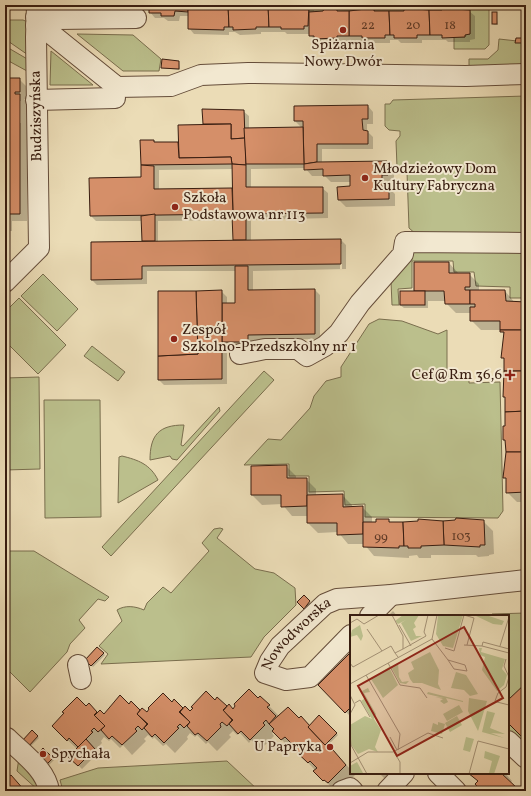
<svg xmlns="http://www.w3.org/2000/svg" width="531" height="796" font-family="Vollkorn,serif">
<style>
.green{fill:#bbbf8c;stroke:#7a6e4e}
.shadow{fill:#0003;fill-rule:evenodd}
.building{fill:#d58f69;stroke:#381d10}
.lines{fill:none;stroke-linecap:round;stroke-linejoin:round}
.minor-casing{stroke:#654d3a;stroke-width:22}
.minor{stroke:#f2e8d0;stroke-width:20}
.poi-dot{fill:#8f2418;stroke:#f2e8d0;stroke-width:1.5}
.labels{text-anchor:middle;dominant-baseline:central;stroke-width:4;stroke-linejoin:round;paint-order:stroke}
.number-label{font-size:13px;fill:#5f3a26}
.poi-label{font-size:15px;fill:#381d10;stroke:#f2e8d0;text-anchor:start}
.street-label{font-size:15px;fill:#381d10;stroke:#f2e8d0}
.inset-road{fill:none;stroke:#a39074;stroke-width:1}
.view{fill:#8f2418;fill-opacity:0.15;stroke:#8f2418;stroke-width:2}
.inset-edge{fill:none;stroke:#381d10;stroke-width:2}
</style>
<rect width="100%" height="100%" fill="#ebdcb6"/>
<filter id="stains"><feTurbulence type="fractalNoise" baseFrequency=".005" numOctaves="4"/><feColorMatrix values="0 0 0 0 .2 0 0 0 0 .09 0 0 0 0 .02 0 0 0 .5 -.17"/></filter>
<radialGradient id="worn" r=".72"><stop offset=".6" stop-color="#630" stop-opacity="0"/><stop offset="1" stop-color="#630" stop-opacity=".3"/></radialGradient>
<g class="green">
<polygon points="46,5 116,5 118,7 114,13 45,12"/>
<polygon points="309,5 489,5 489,45 485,49 454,49 454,37 465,37 465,35 470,34 470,10 455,10 455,8 442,8 442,10 417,11 417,8 404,8 404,11 374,11 374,8 362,9 361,11 309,12"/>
<polygon points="5,20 23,20 30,23 31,57 5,39"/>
<polygon points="77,34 133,35 161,59 159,71 123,71"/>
<polygon points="499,39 526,42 526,67 472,67 469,65 469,59 488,59 498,50"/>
<polygon points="5,46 29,60 27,71 5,59"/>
<polygon points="51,51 93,85 50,85"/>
<polygon points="526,96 526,237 418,236 409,228 407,172 400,171 397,167 396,141 400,136 400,131 389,130 385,126 385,104 390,104 393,100"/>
<polygon points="417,249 526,250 526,298 510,298 510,287 476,286 474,272 454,272 453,261 412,261 412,288 398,289 399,305 392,305 391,281"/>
<polygon points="43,274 78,309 57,331 21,296"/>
<polygon points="19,298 66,345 38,374 5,341 5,312"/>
<polygon points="379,319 402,321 438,334 447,330 447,374 469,374 469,383 500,382 503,511 498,518 365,517 365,504 345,505 344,491 309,492 309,476 289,476 289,464 244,465 268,439 281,440 310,408 314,396 326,381 341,377 341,367 369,324"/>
<polygon points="92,346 125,372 118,381 84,356"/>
<polygon points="264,371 274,380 111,556 102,547"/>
<polygon points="39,377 40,469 5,470 5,378"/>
<polygon points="44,400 100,400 101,517 45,518"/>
<path d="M219,407l1,4 -43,49 -5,-1 -2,-3 -20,4c0,-25 9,-35 34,-35l-3,20 2,1z"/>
<path d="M122,456c16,4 28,8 36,24l-40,23 1,-46z"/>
<path d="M220,528l3,1 -6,9 38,31 19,4 21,15 1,17 -32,32 -13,20 -150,7 7,-10 -9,-8 23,-25 -5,-11c8,-5 18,-4 27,0l3,-7 16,-16 8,6 38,-42 -7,-8 12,-14z"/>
<polygon points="5,551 34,551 109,597 105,601 98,599 79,620 85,628 70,644 67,652 30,692 5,667"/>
<polygon points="526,613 526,747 508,729 508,616 490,616 492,614"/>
<polygon points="19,758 44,784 39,791 17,771"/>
<polygon points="227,761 259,791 63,791 60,780 98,768"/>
</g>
<g class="shadow">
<polygon points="150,5 311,5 314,8 314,12 374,9 376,12 469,11 475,16 475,39 470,40 470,42 448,42 446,40 422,40 422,43 401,43 398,40 390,40 390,43 368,43 366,41 342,41 342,43 320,44 315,41 310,34 287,34 285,32 261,32 261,34 240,35 235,32 229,32 229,35 194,34 189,28 189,16 180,16 179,21 168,21 164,18 155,18 150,12"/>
<polygon points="496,13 498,25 494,25 493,24"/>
<polygon points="524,39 525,44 516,42"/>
<polygon points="179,62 180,70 162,68"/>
<path d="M5,73l1,6h13l7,7v13h-2l3,3v119h-15v10h-7zM19,101h2v22h-2z"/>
<path d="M368,106l5,6v12h-6v7l6,6v12h-51v15l65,-2 7,7v13h-5v6l6,6v12l-49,1 -7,-7 12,-13v-5h-20l-6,-6h-13l-7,-8 -54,1v19h71l6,5v25l-77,2v21l90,-1 5,5v24l-93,2v20l62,-1 5,5v44l-67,1v7h-26v37l-63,1 -5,-5v-88l62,-1 6,6v7h9v-33h-89v13l-50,1 -5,-5v-37l52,-1 -1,-1 -1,-20h-46l-5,-5 51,-38 -1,-37h13l2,2h23l25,-17 -1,-16 40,1 6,5v12h53l-7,-7zM233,169v20h-74v-19zM231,212l20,2v1l-20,1zM233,220l2,21 -77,1v-21zM340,244h2v25h-2z"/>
<polygon points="449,263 459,274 469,274 479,284 479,291 505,291 515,303 526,303 526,502 517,502 507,492 507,479 504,477 507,466 506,443 504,440 506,427 506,399 504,397 505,360 503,358 504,335 501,330 481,330 471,320 471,313 456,313 446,303 446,301 428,301 428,308 404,308 400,305"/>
<polygon points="286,466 296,476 296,479 306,479 316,489 316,495 342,495 352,505 352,507 362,507 372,517 372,523 388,520 391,523 419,522 419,520 483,521 493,531 494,554 489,555 489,556 478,557 476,555 431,555 431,558 419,558 417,555 409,556 409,558 374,556 364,544 348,544 338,532 318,533 308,523 308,516 292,516 282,504 262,505 252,495"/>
<polygon points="304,597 311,604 306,609 299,602"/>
<polygon points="393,611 397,616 388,616"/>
<polygon points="97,648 105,655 93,667 86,660"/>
<polygon points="351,653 351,713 349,715 319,685"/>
<polygon points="260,697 279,716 299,719 310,727 319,716 338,735 328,745 351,770 351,773 355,775 340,791 334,790 294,748 292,750 274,732 272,733 274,736 261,749 251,740 249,743 240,733 237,735 233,731 229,735 231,737 217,751 208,742 206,744 197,735 195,737 190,733 187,737 188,739 175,753 166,744 163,746 154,737 153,739 148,735 144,739 146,741 132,755 123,745 120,748 111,739 109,741 104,737 101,741 102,743 95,750 98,753 82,769 70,757 77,749 53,726 89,705 97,713 104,715 131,702 140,711 147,714 174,700 183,709 190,712 217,699 227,708 233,710"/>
<polygon points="32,732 39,738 30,747 24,741"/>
<polygon points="43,749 54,760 49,765 43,759"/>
<polygon points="379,773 404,773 393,787"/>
<polygon points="469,773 505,773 512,781 510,783 517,790 522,791 483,791 479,782"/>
</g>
<g class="building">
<polygon points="149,5 188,5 188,12 175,11 174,16 161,16 161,13 149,13"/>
<polygon points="188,5 228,5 229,27 224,27 224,30 188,29"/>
<polygon points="228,5 268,5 269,27 256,27 256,29 233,30 233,27 229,27"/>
<polygon points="268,5 309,5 308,26 304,26 304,29 281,29 281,27 269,27"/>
<polygon points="374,8 374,11 389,11 390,35 385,35 385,38 362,38 362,36 349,36 349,11"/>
<polygon points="404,8 429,10 430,35 417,35 417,38 394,38 394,35 390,35 389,11 404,11"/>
<polygon points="442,8 470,10 470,34 465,35 465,37 442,38 442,35 430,35 429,10 442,10"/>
<polygon points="324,9 337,9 337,11 349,11 349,36 337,36 337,38 314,39 314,36 309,36 309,12 323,11"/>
<rect x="492" y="12" width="5" height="12"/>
<polygon points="516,38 525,38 524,43 515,43"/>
<polygon points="162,59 179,61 179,69 161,68"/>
<polygon points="5,78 20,78 20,92 15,92 15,94 20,94 20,214 5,214"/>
<polygon points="368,105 368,119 362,119 363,130 368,131 368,144 317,144 317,162 304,164 303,121 294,121 294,106"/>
<polygon points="202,109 244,110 245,138 231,139 231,124 203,124"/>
<polygon points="231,124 231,139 245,138 246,165 232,164 231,157 179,158 178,125"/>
<polygon points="303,127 304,164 246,164 244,128"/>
<polygon points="140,140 154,140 154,142 178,142 179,158 231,157 232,164 141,165"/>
<polygon points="387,161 388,175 382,175 382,186 389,186 389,199 338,200 337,187 350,186 350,175 323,176 323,169 304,170 304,164 317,162"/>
<polygon points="232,164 246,165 246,187 323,187 323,213 233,214"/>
<polygon points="141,165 154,166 154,189 232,188 233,214 90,216 89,178 141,177"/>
<rect x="5" y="214" width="4" height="14"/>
<polygon points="155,214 155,241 142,241 141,216"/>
<polygon points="232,215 246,215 246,240 233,240"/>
<polygon points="341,239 341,264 142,266 142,279 91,280 91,242"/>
<polygon points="414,262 449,262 449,273 470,273 470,287 465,287 465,290 470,290 470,304 445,304 444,291 414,291"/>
<polygon points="235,266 248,266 248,290 315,289 315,334 248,335 248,342 222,342 222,303 235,303"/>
<polygon points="222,290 222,379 158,380 158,356 198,354 196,291"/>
<polygon points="470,290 505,290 506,301 526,302 526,330 500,330 500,321 470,321 470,307 475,307 475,304 470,304"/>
<polygon points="158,291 196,291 198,354 158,356"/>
<rect x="400" y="291" width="25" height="14"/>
<polygon points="500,330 526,330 526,371 504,371 504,358 501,358 504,332 500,332"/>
<polygon points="504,371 526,371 526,411 505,412 505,397 503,397"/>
<polygon points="526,411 526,452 506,452 505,440 503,440 503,426 505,426 505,412"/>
<polygon points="506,452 526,452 526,492 506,493 506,478 503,478"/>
<polygon points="287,465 287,478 307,478 307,506 281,507 281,495 251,495 251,466"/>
<polygon points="343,494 343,507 363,506 363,534 337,535 337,523 307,523 307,495"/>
<polygon points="456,518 484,520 485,545 480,545 480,547 444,545 443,521 455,520"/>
<polygon points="376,519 389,519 389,522 403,522 404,546 399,546 399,548 363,547 363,522 376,522"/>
<polygon points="418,519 443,521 444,545 421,546 421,548 408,548 408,546 404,546 403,522 418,521"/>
<polygon points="304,595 310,601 304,609 297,602"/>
<polygon points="97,647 104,653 91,666 85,660"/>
<polygon points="351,652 351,707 345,713 318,685"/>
<polygon points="526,683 526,741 508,723 508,700"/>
<polygon points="249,689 258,698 260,696 270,705 267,707 276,716 269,724 266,720 263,723 265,725 250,740 241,731 238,734 229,724 233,720 223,711 229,704 233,709 235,706 234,704"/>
<polygon points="206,691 215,700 217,697 227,706 223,710 232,720 227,726 222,722 220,724 221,727 207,741 198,733 195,735 187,726 190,722 180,712 185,706 190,711 193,708 191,707"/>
<polygon points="163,693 172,702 174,699 183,708 179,712 190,722 184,728 180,724 177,727 179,728 164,743 155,734 152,737 144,728 148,724 137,714 142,708 147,712 149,709 148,708"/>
<polygon points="120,695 129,704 131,701 140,710 137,714 147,724 142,730 138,726 135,729 137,731 122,745 112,736 109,739 101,730 105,726 94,716 100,710 104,714"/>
<polygon points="77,697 86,706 89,703 97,712 94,715 105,726 98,732 94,728 91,731 93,732 78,747 69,738 67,741 52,726 64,713 62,712"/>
<polygon points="288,707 299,718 301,716 310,726 308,727 325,745 327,743 346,765 328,783 324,780 323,781 313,771 317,768 310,761 308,763 289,745 291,743 285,737 281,740 272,731 274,729 269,724"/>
<polygon points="319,715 337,733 325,745 308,727"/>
<polygon points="32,730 38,736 28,747 22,741"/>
<polygon points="86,739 95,749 78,766 68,757"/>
<polygon points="43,748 53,758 46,765 38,753"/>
<polygon points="468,773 501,773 517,788 519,787 523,791 481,791 475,784 478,781"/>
<polygon points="11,775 25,791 5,791 5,780"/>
</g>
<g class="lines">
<defs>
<g id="minor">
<polyline points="36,17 57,19 136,18"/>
<polyline points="36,25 50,33 117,87 171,86 201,75 248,73 466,76 526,74"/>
<polyline points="36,100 115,98"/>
<polyline points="5,282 39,248 36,37 37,5"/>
<polyline points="240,354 265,349 298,349 307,356 325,346 339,333 360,303 403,254 405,242 526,243"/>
<polyline points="370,616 391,595"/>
<path id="s1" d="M351,635l-41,42 -24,3 -21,-7 5,-12 10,-15 45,-42 12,-5 54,-4 135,-15"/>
<polyline points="78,665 81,679"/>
<path d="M7,738c15,15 39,31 42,53"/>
<polyline points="508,741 526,758"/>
<polyline points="438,773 456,791"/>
<polyline points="342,791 350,788 353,791"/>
<polyline points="387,791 404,773"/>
</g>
</defs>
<use href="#minor" class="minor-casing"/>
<use href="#minor" class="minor"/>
</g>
<g class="poi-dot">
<circle cx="343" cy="30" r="4"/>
<circle cx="365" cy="178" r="4"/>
<circle cx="175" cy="207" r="4"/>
<circle cx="174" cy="339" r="4"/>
<path d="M508 369h4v4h4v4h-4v4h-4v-4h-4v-4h4z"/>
<circle cx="330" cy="747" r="4"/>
<circle cx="43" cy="754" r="4"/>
</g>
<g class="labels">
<g class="number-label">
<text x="368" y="26">22</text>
<text x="413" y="26">20</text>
<text x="450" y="26">18</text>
<text x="461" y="537">103</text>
<text x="381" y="538">99</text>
</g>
<g class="poi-label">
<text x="343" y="45" text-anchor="middle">Spiżarnia<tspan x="343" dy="17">Nowy Dwór</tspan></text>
<text x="373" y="169">Młodzieżowy Dom<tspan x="373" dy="17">Kultury Fabryczna</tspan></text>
<text x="183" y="198">Szkoła<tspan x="183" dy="17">Podstawowa nr 113</tspan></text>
<text x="182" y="330">Zespół<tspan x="182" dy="17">Szkolno-Przedszkolny nr 1</tspan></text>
<text x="502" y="375" text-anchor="end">Cef@Rm 36,6</text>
<text x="322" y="747" text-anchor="end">U Papryka</text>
<text x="51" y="754">Spychała</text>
</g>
<g class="street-label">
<text transform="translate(37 116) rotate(-91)">Budziszyńska</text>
<text stroke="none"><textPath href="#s1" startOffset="156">Nowodworska</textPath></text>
</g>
</g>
<g transform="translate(350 615)">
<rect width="159" height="159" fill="#ebdcb6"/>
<path d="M53,0h16l-5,8 2,4 -3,2 3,7h6l-11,5 -10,-18 5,-3 -8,4 -3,-3zM88,0h25l-10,33 -10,-2 -7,-12zM124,0h12l18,6 -2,4 -9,-1zM10,10l3,11 -2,5 -4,-6 -7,2 2,-7zM129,33h3l-1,4 24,7 -3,10 5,6 -3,10 -7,6 -15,-21 3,-13 -5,-2zM80,37l9,18 -1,14 3,6 -19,-7h-9l-3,-4 -2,-6 6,-4 -3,-7zM48,48l1,14 3,5 7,-1 -3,3 -6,-1 -9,-16zM39,52l9,18 -15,13 -12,-19zM106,57l10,3 12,19 -8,2 -6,-6 -13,-2zM18,73l2,4 -6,1 12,21 -2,5 7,11 -6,17 3,5 -9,-3 -11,5 -8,-11v-18l15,-9 7,3 -11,-18 3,-2 -2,-8zM78,77l35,9v1l-17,-4 2,4 -4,2 -4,-3 3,-2 -8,-2 9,1 -17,-4zM119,83l18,3 -9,30 -10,-20zM109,90l4,7 -16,9 -4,-7zM137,96l8,2 -5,15 15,6 -14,-1 13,5 -22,-6zM107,101l5,9 -12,7 -5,-9zM88,107l7,2 -3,10 -11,-3 2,-8 5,2zM116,122l8,2 -4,13 -7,-2zM135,136l15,5 -6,18 -5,-1 3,-12 -8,-3zM7,147l6,11 -12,1 -1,-8z" fill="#bbbf8c"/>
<path class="inset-road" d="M42,0l11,21v13l-8,4 3,4M114,0l10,3 -7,27M0,8l7,-4 7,5 15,-9M49,10l12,21M17,14l15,22M82,24l16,21 17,5 2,6 -13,-2 -6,-9M114,30l18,1 27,7M132,31l1,-4 26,7M150,31l9,-29M95,33l9,3 10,-36M53,34l23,-13 -2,-4 4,-17M0,48l3,4 38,-21 4,7M38,48l12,22 20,3 7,10M16,60l34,59 -2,16M0,69l82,-45 5,-24M0,80l5,10 -5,9M145,86l3,-8 8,-6 3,-10 -5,-11 2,-7M147,87l12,3M5,88l5,-3 10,17M0,118l1,12 16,29M40,122l7,13M44,137l6,10v12M0,148l18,-11h25l35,-19 15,5M119,159l9,-33 31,8"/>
<path class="view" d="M114,12l39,71 -106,58 -39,-70z"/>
<rect width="159" height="159" class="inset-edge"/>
</g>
<rect width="531" height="796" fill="none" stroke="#ebdcb6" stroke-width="20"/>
<rect x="6" y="6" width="519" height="784" fill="none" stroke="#381d10" stroke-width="2"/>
<rect x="10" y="10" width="511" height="776" fill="none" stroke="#381d10"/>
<rect width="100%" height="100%" filter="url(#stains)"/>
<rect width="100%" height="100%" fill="url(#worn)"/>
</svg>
